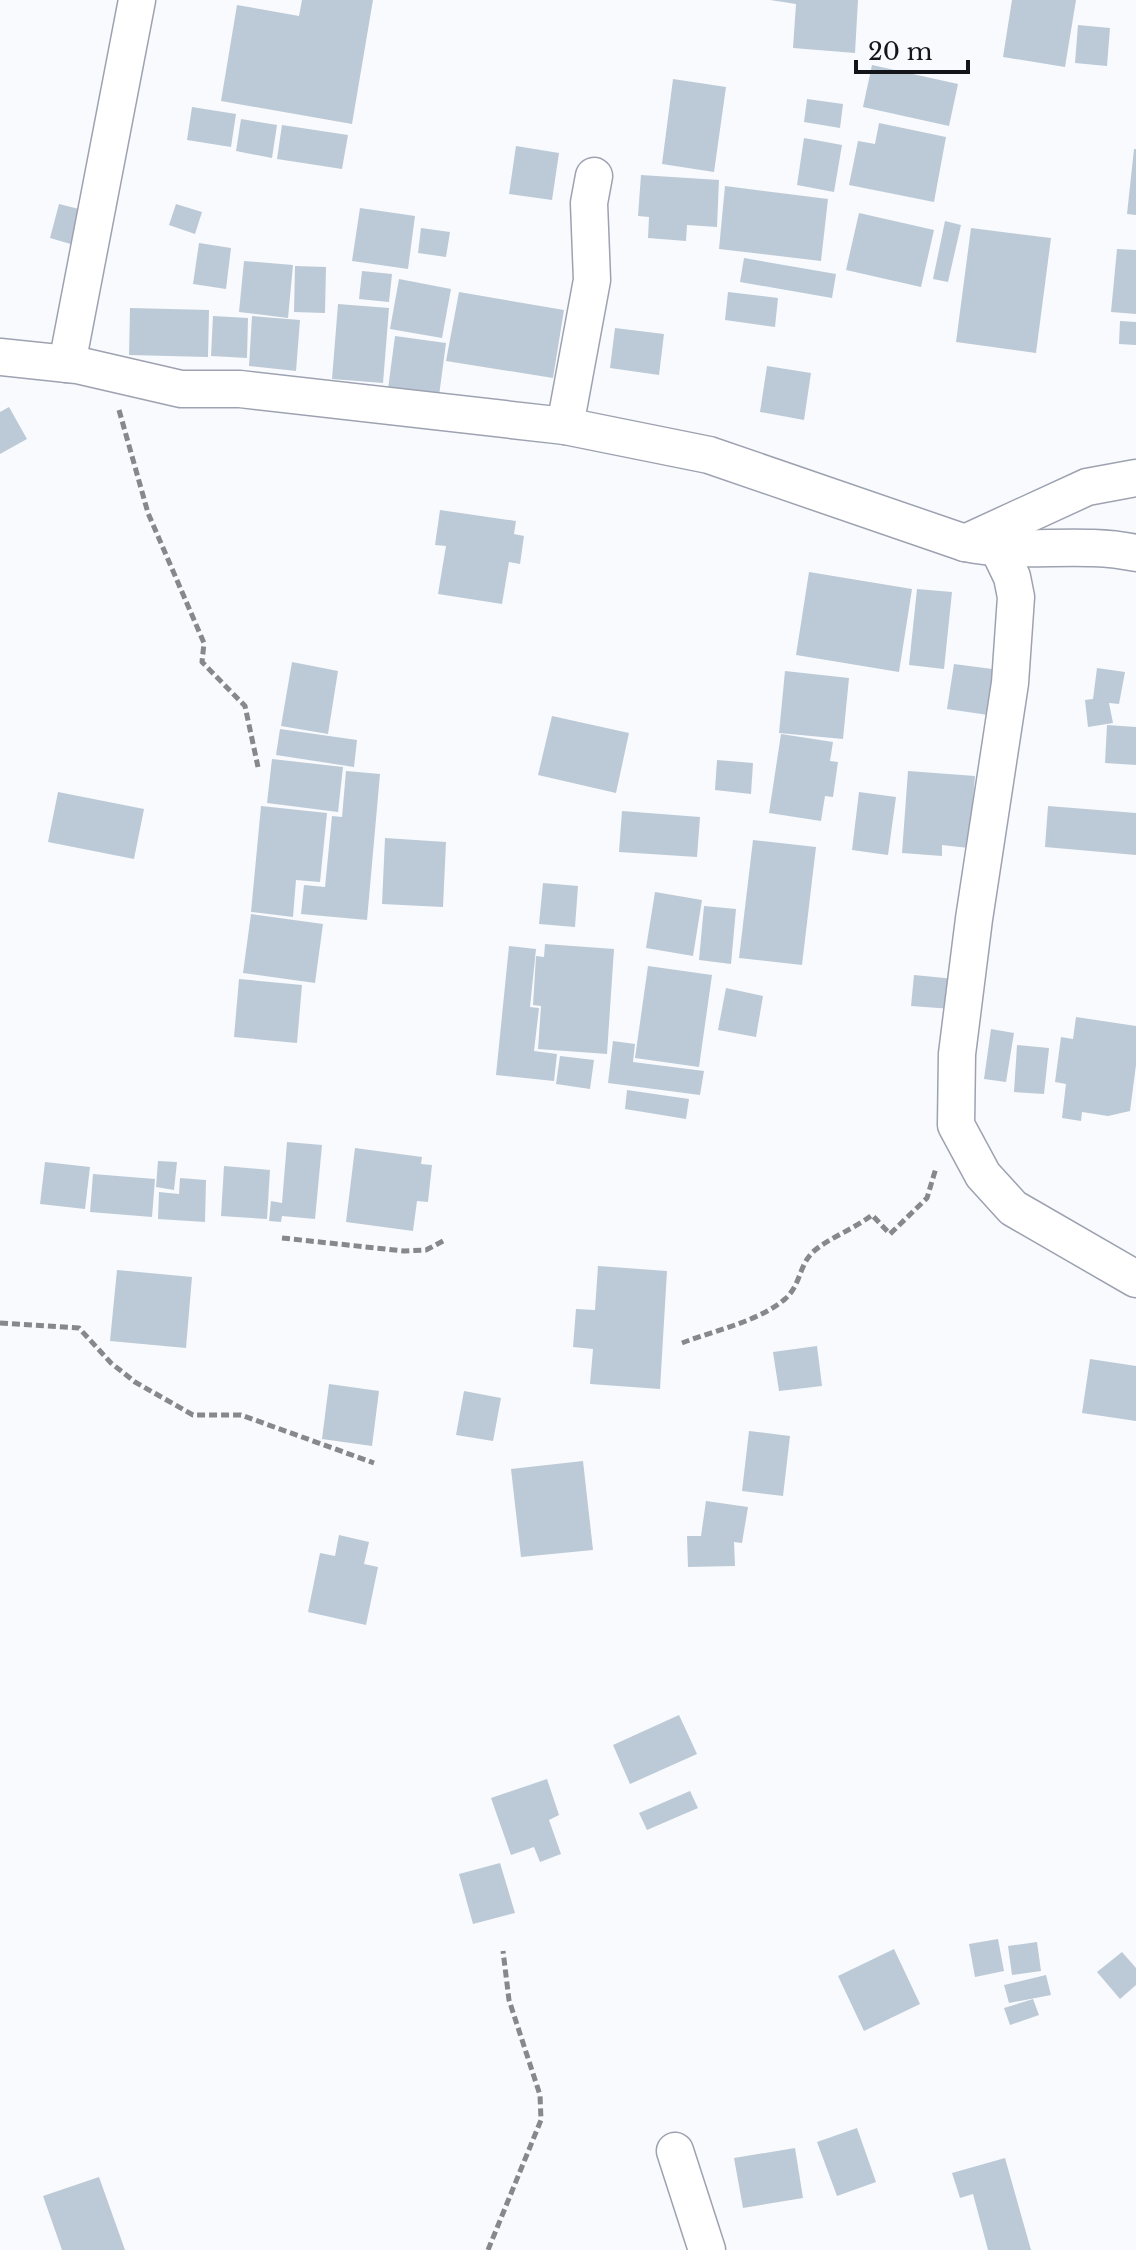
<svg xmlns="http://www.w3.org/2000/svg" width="1136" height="2250" font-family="'Libre Baskerville',serif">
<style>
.building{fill:#bccad7}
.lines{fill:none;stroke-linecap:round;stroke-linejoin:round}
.street-casing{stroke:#9da2b1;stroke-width:39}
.path{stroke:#86888c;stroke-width:5;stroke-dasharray:8 4;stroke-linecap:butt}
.street{stroke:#fff;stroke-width:36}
</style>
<rect width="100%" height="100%" fill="#f9fafd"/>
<g class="building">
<polygon points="302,0 373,0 352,124 221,101 237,5 299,16"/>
<polygon points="770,0 858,0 855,53 793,48 796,4"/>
<polygon points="1012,0 1076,0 1065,67 1003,57"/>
<polygon points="1078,25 1110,28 1107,66 1075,63"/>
<polygon points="872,65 958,84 949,126 863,107"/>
<polygon points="673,79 726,87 714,172 662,164"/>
<polygon points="807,99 843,104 840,128 804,122"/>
<polygon points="192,107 236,114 231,147 187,140"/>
<polygon points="241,119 277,125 272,158 236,151"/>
<polygon points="879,123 946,137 934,202 849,185 858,141 875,144"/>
<polygon points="282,125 348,135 342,169 277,159"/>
<polygon points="804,138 842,145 834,192 797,185"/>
<polygon points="516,146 559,153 552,200 509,194"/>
<polygon points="1134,149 1136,149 1136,215 1127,214"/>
<polygon points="641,175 719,180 717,227 687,225 686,241 648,238 649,217 638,216"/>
<polygon points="725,186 828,199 821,261 719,249"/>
<polygon points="59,204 83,210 74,245 50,238"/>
<polygon points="176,204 202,212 195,234 169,225"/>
<polygon points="360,208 415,216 408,269 352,261"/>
<polygon points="859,213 934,230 921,287 846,270"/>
<polygon points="945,221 961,225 948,282 933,279"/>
<polygon points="421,228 450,232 446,257 418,253"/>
<polygon points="971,228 1051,238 1036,353 956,342"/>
<polygon points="199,243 231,248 226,289 193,284"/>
<polygon points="1117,249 1136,250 1136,314 1111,312"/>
<polygon points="744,258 836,274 832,298 740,282"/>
<polygon points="244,261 293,265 288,318 239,312"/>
<polygon points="295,266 326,267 325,313 294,312"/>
<polygon points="362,271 392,274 389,302 359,299"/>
<polygon points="399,279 451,289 442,338 390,329"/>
<polygon points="459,292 564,310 553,378 446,361"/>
<polygon points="728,292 778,298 775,327 725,320"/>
<polygon points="338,304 389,308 383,383 332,379"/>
<polygon points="130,308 209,310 208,357 129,355"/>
<polygon points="213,316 248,318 247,358 211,356"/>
<polygon points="252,316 300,320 296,371 249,366"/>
<polygon points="1120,321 1136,322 1136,345 1119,344"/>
<polygon points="615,328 664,334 659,375 610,368"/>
<polygon points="395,336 446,343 439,396 388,389"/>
<polygon points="767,366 811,373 804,420 760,412"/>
<polygon points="9,407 27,439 0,454 0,412"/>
<polygon points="440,510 516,521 514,534 524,536 520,564 509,562 502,604 438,594 446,546 435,545"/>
<polygon points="809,572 912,589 899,672 796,655"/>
<polygon points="917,589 952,592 944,669 909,665"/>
<polygon points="292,662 338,671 328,734 281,726"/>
<polygon points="954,664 1000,670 995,716 947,709"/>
<polygon points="1097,668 1125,672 1119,704 1109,703 1113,723 1088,727 1085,700 1093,699"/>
<polygon points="785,671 849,678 843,739 779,733"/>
<polygon points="552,716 629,733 616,793 538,775"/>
<polygon points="1107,725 1136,727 1136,765 1105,763"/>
<polygon points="280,729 357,740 354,767 276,755"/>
<polygon points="781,734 833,742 830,761 838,762 833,797 825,796 821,821 769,813"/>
<polygon points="272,759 343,767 338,812 267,803"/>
<polygon points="717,760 753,763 751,794 715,790"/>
<polygon points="346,771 380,774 367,920 301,914 304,885 325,887 332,816 342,817"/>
<polygon points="908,771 975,776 969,848 942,845 942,856 902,853"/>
<polygon points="58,792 144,809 134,859 48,842"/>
<polygon points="859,792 896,797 888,855 852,850"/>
<polygon points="261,806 327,813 320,882 296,880 293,917 251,912"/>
<polygon points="1048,806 1136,813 1136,855 1045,847"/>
<polygon points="622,811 700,817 697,857 619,852"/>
<polygon points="385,838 446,842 443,907 382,904"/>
<polygon points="753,840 816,847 802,965 739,958"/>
<polygon points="543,883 578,886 575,927 539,924"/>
<polygon points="655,892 702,900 693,956 646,948"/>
<polygon points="704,906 736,909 731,964 699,960"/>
<polygon points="251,914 323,924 315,983 243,973"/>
<polygon points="545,944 614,949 607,1054 538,1049 541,1006 533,1005 536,956 544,957"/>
<polygon points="509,946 536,949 530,1007 539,1008 534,1051 557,1054 554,1081 496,1075"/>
<polygon points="648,966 712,975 699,1067 635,1058"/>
<polygon points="914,975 955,979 952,1009 911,1006"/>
<polygon points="239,979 302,985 297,1043 234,1037"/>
<polygon points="726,988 763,996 756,1037 718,1030"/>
<polygon points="1076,1017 1136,1026 1136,1065 1130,1111 1108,1116 1082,1112 1081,1121 1062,1118 1066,1084 1055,1082 1061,1037 1073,1039"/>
<polygon points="991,1029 1014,1033 1006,1082 984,1079"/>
<polygon points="613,1041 635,1044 633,1062 704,1071 700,1095 608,1083"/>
<polygon points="1017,1045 1049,1048 1044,1094 1014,1092"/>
<polygon points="560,1056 594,1060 590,1089 556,1084"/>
<polygon points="627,1090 689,1099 686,1119 625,1109"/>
<polygon points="287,1142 322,1145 315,1219 282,1216 281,1222 269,1221 271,1201 282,1203"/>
<polygon points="355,1148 422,1157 421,1164 432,1165 428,1202 417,1201 413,1231 346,1222"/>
<polygon points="158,1161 177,1162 174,1190 156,1187"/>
<polygon points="45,1162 90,1167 85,1209 40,1204"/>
<polygon points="224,1166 270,1170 267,1219 221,1216"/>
<polygon points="93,1174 155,1179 152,1217 90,1212"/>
<polygon points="180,1178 206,1180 205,1222 158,1219 159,1192 179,1194"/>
<polygon points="598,1266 667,1271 660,1389 590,1384 593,1349 573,1347 576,1309 595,1310"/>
<polygon points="117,1270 192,1277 186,1348 110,1341"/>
<polygon points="817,1346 822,1386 779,1391 773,1352"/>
<polygon points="1090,1359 1136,1366 1136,1421 1082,1413"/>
<polygon points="329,1384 379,1391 372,1446 322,1439"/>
<polygon points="464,1391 501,1398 493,1441 456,1435"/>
<polygon points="749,1431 790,1436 783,1496 742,1491"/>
<polygon points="583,1461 593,1550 521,1557 511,1469"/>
<polygon points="706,1501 748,1507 742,1543 734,1542 735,1566 688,1567 687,1536 701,1536"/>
<polygon points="339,1535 369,1542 364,1564 378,1567 366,1625 308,1612 320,1553 335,1556"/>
<polygon points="679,1715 697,1754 630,1784 613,1745"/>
<polygon points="547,1779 559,1815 549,1820 561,1854 540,1862 534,1847 511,1855 491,1798"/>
<polygon points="690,1791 698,1808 647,1830 639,1813"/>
<polygon points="500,1863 515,1913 473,1924 459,1874"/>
<polygon points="998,1939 1004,1971 975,1977 969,1944"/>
<polygon points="1037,1942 1041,1971 1012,1975 1008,1946"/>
<polygon points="894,1949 920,2004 864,2031 838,1976"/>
<polygon points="1122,1952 1136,1968 1136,1985 1120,1999 1097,1972"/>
<polygon points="1046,1975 1051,1995 1009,2003 1004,1985"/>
<polygon points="1033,1999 1039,2015 1010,2025 1004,2008"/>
<polygon points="857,2128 876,2182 837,2196 817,2142"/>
<polygon points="795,2148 803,2198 743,2208 734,2158"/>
<polygon points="1005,2158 1031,2250 988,2250 973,2194 960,2198 952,2173"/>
<polygon points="99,2177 125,2250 62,2250 43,2196"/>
</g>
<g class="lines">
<defs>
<g id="street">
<path d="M0,357l77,8 104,24h59l325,37 144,29 256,88c57,12 114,-2 171,10"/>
<polyline points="67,364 137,0"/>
<polyline points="565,426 592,280 589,203 594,176"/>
<polyline points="965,543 1087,487 1136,478"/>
<polyline points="999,550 1012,577 1016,597 1010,683 974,919 957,1054 956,1125 983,1175 1013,1208 1136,1279"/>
<polyline points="675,2151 707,2250"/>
</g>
</defs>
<use href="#street" class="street-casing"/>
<g class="path">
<polyline points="119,410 148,513 204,643 202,662 245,706 258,767"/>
<polyline points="282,1238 404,1251 426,1250 445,1240"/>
<polyline points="0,1323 79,1328 111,1363 135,1382 193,1415 241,1415 374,1463"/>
<path d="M682,1343c33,-13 76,-21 103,-44 16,-14 14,-35 29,-48 15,-13 40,-22 58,-36l18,19 37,-36 9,-30"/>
<polyline points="488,2250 541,2120 540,2095 509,2000 503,1951"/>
</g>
<use href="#street" class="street"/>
</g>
<path d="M856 60v12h112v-12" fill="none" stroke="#13151a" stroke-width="4"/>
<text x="868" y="60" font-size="24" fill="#13151a" stroke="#f9fafd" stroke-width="6" paint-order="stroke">20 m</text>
</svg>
